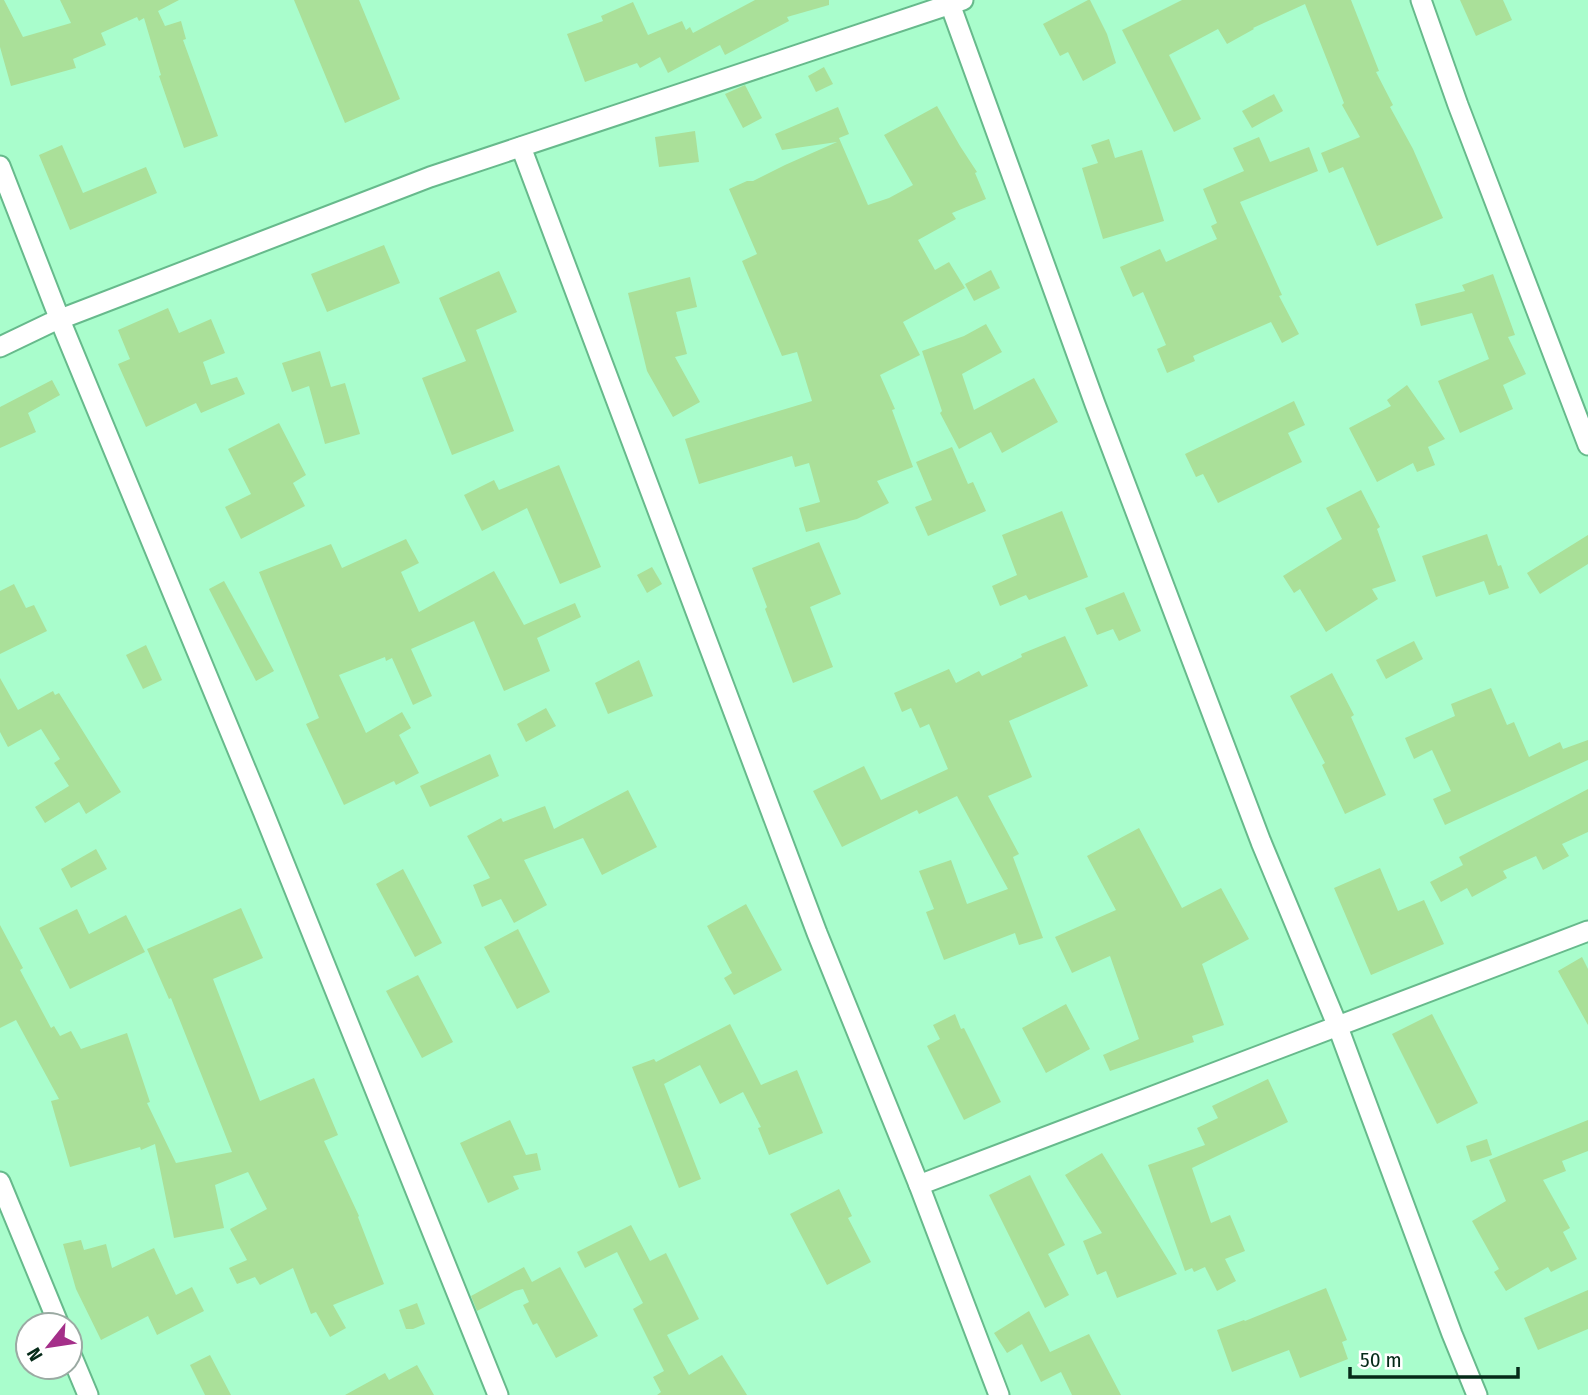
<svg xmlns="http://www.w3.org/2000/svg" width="1588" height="1395" font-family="'Fira Sans Condensed',sans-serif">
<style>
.building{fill:#aae099}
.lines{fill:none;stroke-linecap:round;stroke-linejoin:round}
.street-casing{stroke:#67ba8c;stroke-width:23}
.street{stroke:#fff;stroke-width:19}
</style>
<rect width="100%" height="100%" fill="#a9fdcc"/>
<g class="building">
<polygon points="0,0 4,0 23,37 71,23 60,0 179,0 158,11 165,26 181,21 186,39 183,40 218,136 184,148 159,76 161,75 144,18 139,21 137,17 101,33 106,45 73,59 76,68 11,86 0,47"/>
<polygon points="294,0 359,0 400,99 345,123"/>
<polygon points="755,0 829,0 829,5 787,17 789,21 725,55 720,45 668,73 660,57 640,68 637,63 585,82 567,34 603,21 601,16 633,2 648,35 682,21 686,30 690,27 693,33"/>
<polygon points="1088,0 1090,0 1107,34 1116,63 1083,81 1068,52 1060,56 1043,24"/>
<polygon points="1182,0 1351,0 1379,71 1376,72 1393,105 1390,107 1413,149 1443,218 1377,246 1343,167 1329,173 1321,153 1360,137 1342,105 1344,103 1305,4 1253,28 1254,29 1227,44 1218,29 1169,55 1201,119 1174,132 1122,30"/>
<polygon points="1460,0 1503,0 1512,20 1476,36"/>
<polygon points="824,67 833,84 816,92 808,76"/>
<polygon points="745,85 762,118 743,128 725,94"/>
<polygon points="1274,94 1283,111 1252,128 1242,111"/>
<polygon points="937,106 960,146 977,172 975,173 986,199 952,213 956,219 918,240 935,270 949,262 965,288 903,322 920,355 880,375 895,409 892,410 913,467 877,481 889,503 857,519 806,532 799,508 820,502 809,463 795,467 792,456 699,484 685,439 812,401 797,352 782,356 742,261 757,254 729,189 747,181 753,181 785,165 837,142 782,150 775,134 838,107 849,134 839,138 868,205 889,198 913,185 884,135"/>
<polygon points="695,131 699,162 659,167 655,137"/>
<polygon points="1259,137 1270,162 1309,147 1318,171 1240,202 1282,295 1279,296 1299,334 1282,343 1271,322 1193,356 1195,361 1167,373 1157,349 1166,345 1143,292 1133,297 1120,267 1160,249 1166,262 1217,239 1211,226 1217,223 1203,189 1244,171 1233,148"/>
<polygon points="1109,139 1115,158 1142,150 1164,221 1103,239 1082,168 1098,163 1091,145"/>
<polygon points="62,145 83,193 146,167 157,193 70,230 39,155"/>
<polygon points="384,245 400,283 327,312 311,274"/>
<polygon points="991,270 1000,288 974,301 965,284"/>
<polygon points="499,271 517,312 476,330 514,431 452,455 422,378 466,361 439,298"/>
<polygon points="1493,274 1515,335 1508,337 1526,374 1503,385 1513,409 1460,433 1438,381 1489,359 1472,313 1421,326 1415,304 1465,291 1462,285"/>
<polygon points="690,277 697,307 676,312 687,354 675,357 700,402 673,417 647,371 628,293"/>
<polygon points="168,308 179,333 211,319 225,353 203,362 211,385 237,377 245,394 201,413 196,403 146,427 118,364 130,359 118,330"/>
<polygon points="986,324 1002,352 962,374 974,410 1034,378 1058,422 1002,453 991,432 959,449 940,413 942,411 922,351 964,336"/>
<polygon points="320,351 331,387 345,383 360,434 325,444 309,386 292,392 282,363"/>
<polygon points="52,380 60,395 28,413 36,432 0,448 0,407"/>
<polygon points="1407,385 1445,439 1428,447 1435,465 1417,472 1413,463 1377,482 1349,428 1391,406 1387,400"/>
<polygon points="1294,401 1305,425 1288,433 1302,462 1218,503 1203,474 1196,477 1185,454"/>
<polygon points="279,423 306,475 293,483 305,506 241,539 225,507 251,494 228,449"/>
<polygon points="952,447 968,484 973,482 986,511 928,536 915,507 932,500 916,462"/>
<polygon points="559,465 601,567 560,584 527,508 482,531 464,495 494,480 499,490"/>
<polygon points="1361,490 1380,527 1377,529 1396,581 1372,589 1378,599 1326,632 1300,589 1294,593 1283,576 1342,539 1326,508"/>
<polygon points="1062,511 1088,577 1029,600 1026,595 1000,606 992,586 1017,575 1002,535"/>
<polygon points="1487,534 1498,566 1501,565 1509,588 1489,595 1484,581 1436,597 1422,556"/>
<polygon points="1588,535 1588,564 1540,594 1527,573"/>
<polygon points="406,539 419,563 401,572 419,612 494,571 524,625 575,603 581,617 537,638 550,671 504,691 474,621 411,649 432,696 413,705 392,658 386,661 385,657 339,675 366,733 402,712 411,728 399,735 419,773 396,785 394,781 344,805 306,724 319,718 259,572 331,544 342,568"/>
<polygon points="819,542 841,594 810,607 833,667 793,683 765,609 767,607 752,568"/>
<polygon points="652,567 662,584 647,593 637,575"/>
<polygon points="224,581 274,671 256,681 209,589"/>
<polygon points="14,584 26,608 34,605 47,631 0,654 0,591"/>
<polygon points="1124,592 1141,631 1119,641 1113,629 1097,635 1085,608"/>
<polygon points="1065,636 1088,686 1009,721 1032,777 988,796 1019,854 1013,857 1043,938 1019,945 1015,933 944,960 926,912 934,909 919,871 951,860 967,904 1008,889 957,796 919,814 917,810 842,847 813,791 864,766 881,800 948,769 929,724 920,728 911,708 902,712 894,693 949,669 956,683 979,671 982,676 1022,657 1021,654"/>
<polygon points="1414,641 1423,659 1386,679 1376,660"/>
<polygon points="146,645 162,680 143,689 126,655"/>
<polygon points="639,660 653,696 608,714 595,683"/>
<polygon points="1332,673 1354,715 1351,717 1386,795 1345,814 1322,765 1325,763 1290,696"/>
<polygon points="0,678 18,710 53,691 55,695 59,693 121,792 86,814 79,802 45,823 35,807 69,786 54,763 60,759 41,729 8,747 0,732"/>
<polygon points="1491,688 1507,725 1514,722 1529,757 1560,742 1563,749 1588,740 1588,760 1445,825 1433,799 1451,791 1432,750 1414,759 1405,738 1455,716 1451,704"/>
<polygon points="546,708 556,726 526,742 517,724"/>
<polygon points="490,754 499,776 430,807 420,786"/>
<polygon points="1588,789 1588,832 1562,844 1569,856 1543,870 1536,856 1503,871 1507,878 1472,897 1467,888 1441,902 1430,882 1463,865 1459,857"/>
<polygon points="628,790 657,847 602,875 583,838 524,860 547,905 514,923 501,899 482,907 473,885 490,878 467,836 501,818 503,822 545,806 554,829"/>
<polygon points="1139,828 1182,908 1221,888 1249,939 1202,964 1224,1025 1192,1036 1194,1042 1110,1071 1103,1055 1139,1039 1110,956 1072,973 1055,937 1116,910 1087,856"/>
<polygon points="96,849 107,869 71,888 61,869"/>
<polygon points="1380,868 1398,911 1424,900 1444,944 1371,975 1334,888"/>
<polygon points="403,869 442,943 415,957 376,884"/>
<polygon points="746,904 782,970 734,995 724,978 732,973 707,926"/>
<polygon points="241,908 263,958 213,979 260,1101 314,1078 338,1135 324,1141 359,1216 358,1217 384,1284 333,1305 346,1328 330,1337 316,1312 311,1314 293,1268 260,1285 255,1277 237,1284 229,1268 247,1260 230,1229 267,1209 248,1172 215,1185 224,1228 174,1238 155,1144 141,1150 140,1147 70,1167 51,1101 59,1099 16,1020 0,1028 0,925 23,968 20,970 51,1028 54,1026 60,1036 71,1031 81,1049 127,1033 150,1102 147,1103 176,1163 232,1152 171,998 169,999 147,949"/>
<polygon points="77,909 89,934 126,915 145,952 70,989 39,928"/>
<polygon points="518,929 550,992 517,1009 484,947"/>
<polygon points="1582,957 1588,969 1588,1025 1558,971"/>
<polygon points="418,975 453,1042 422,1058 386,991"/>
<polygon points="1066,1004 1090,1049 1046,1073 1022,1028"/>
<polygon points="955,1014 961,1029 964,1028 1001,1102 964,1120 927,1046 940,1039 933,1025"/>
<polygon points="1432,1014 1478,1103 1437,1124 1392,1034"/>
<polygon points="730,1024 761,1085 797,1070 823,1133 769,1155 758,1128 761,1127 743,1092 720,1104 700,1065 664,1084 701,1179 679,1188 632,1067 654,1059 656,1062"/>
<polygon points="1268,1079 1288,1122 1192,1168 1211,1223 1230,1215 1245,1251 1225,1259 1236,1281 1217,1291 1205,1267 1194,1272 1192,1268 1185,1271 1148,1165 1205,1145 1197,1128 1218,1118 1212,1106"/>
<polygon points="510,1120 526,1155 537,1153 541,1170 513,1176 519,1189 488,1203 460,1143"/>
<polygon points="1588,1120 1588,1151 1562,1161 1566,1171 1543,1180 1570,1228 1563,1232 1577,1259 1551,1272 1548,1267 1506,1291 1494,1272 1499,1269 1472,1221 1506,1201 1489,1160"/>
<polygon points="1487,1139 1492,1155 1471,1162 1466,1146"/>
<polygon points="1102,1153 1177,1274 1117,1298 1106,1271 1097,1275 1083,1241 1102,1233 1065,1175"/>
<polygon points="1030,1175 1065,1245 1048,1254 1069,1295 1045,1308 989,1195"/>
<polygon points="839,1189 852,1216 848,1218 871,1262 827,1285 790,1214"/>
<polygon points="631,1225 650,1261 666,1253 699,1319 667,1335 689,1375 722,1355 747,1395 657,1395 661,1392 653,1377 664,1371 633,1309 643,1303 617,1252 585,1268 577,1252"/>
<polygon points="81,1240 84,1250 106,1244 112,1268 154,1248 176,1295 192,1287 204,1311 157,1335 148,1316 101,1340 76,1289 63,1244"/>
<polygon points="524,1267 532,1282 560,1267 598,1336 556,1358 537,1323 533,1325 523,1305 529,1302 523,1289 515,1291 477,1311 471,1296"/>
<polygon points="1326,1288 1347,1340 1342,1342 1348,1359 1300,1378 1289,1350 1232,1372 1217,1330 1244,1320 1245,1321"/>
<polygon points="1588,1290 1588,1329 1538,1350 1524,1318"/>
<polygon points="417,1303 425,1324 413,1329 406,1329 399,1310"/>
<polygon points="1029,1311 1050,1352 1089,1334 1121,1395 1072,1395 1061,1372 1041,1382 1022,1344 1007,1353 994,1333"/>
<polygon points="210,1355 231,1395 205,1395 190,1365"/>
<polygon points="417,1365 434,1395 345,1395 385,1373 389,1380"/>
</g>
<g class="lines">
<defs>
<g id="street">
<polyline points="1421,0 1458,105 1588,445"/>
<polyline points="950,4 1095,404 1261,842 1338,1027 1452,1334 1477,1395"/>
<polyline points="521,147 817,933 919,1185 999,1395"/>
<polyline points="0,166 60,320 263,811 498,1395"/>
<polyline points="0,347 50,323 430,177 963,0"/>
<polyline points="0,1182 59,1325"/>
<polyline points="919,1185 1588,931"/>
<polyline points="70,1352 88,1395"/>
</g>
</defs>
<use href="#street" class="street-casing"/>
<use href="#street" class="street"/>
</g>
<g transform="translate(49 1346) rotate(240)"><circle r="33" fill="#ffffff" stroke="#9baaa3" stroke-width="2"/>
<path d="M0-5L12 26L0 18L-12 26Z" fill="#a42f89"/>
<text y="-10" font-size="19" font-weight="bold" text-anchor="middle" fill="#052a18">N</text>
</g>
<path d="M1350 1367v10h168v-10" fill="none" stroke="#052a18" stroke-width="3.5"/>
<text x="1360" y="1367" font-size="21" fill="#052a18" stroke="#ffffff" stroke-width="5" paint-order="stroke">50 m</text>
</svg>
